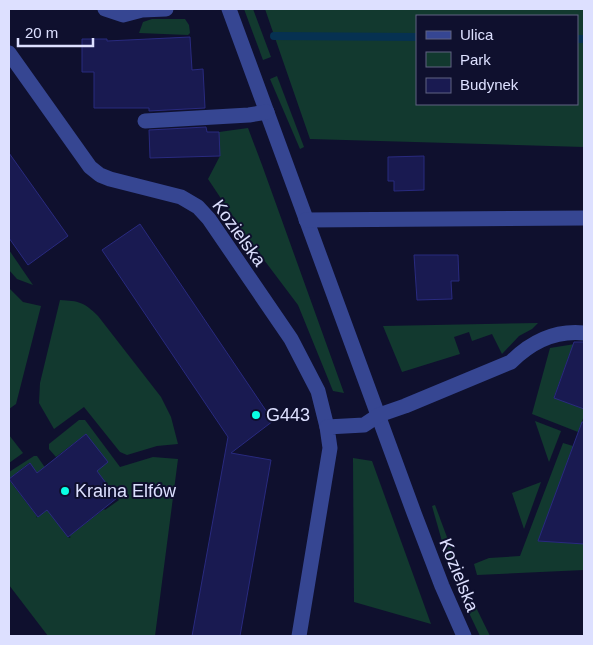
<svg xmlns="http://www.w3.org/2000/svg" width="593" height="645" font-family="Arial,sans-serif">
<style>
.green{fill:#12392f;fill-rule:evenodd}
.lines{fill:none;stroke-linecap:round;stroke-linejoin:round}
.stream{stroke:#063151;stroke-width:8}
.building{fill:#191a51;stroke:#292a7f}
.minor{stroke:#364692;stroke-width:15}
.poi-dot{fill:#09ffe4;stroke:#0f102e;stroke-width:2}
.labels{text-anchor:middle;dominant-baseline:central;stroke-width:4;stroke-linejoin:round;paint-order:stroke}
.street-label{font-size:18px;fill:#dde0ff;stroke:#0f102e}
.poi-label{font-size:18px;fill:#dde0ff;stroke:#0f102e;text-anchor:start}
</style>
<rect width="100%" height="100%" fill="#0f102e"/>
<g class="green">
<polygon points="244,9 253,9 271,57 263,60"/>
<path d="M265,9h319v138l-274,-8zM417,16h160v88h-160z"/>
<polygon points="152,19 185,19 189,25 190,33 188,35 139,33 143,22"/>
<polygon points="277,76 304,147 300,149 270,79"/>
<polygon points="248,128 262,165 344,393 333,391 298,305 246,236 208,179 220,156 219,132"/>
<polygon points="9,250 33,285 17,279 9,270"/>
<polygon points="9,288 23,302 41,306 16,404 9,409"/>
<path d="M60,300c19,1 24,2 38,16l63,81 10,20 7,27 -21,2 -30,9 -7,-3 -36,-45 -30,22 -15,-26 1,-20z"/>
<polygon points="538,323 532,329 519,336 502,354 492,334 472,341 469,332 454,337 460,354 402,372 383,326"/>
<polygon points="575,344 584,345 584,358 570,353 554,397 584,409 584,416 578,432 532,414 550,348"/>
<polygon points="79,420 85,420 120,467 153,457 178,459 155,636 48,636 9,585 9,482 10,481 37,516 36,518 49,508 53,517 69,538 71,537 69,536 104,509 105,510 119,500 102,479 95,474 86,434 56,457 49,449 49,444"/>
<polygon points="535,421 561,431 549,462"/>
<polygon points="9,435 23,453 9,463"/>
<polygon points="563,443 573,446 539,541 584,544 584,570 477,575 474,564 489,558 520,556"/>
<polygon points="34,456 37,456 46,469 39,475 29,463 9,479 9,472"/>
<polygon points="353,458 372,461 431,624 354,602"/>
<polygon points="541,482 524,529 512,493"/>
<polygon points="435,505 457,564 449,566 432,506"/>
<polygon points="468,591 490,636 480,636 460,594"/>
</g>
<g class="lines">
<g class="stream">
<polyline points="274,36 417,37"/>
<polyline points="577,39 584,39"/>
</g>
</g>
<g class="building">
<polygon points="190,37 192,70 203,69 205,108 149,111 149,108 94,108 94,72 82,72 82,39 107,39 107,41"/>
<polygon points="206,127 207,132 219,132 220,156 150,158 149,130"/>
<polygon points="9,153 68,236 28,265 9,238"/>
<polygon points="424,156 424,190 394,191 394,181 388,181 388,157"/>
<polygon points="140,224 273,421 231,453 271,460 240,636 192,636 228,437 102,250"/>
<polygon points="414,255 458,255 459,281 451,281 452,299 417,300"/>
<polygon points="574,342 584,342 584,409 554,398"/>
<polygon points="582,422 584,422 584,544 538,541"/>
<polygon points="86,434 108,462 97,471 117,498 68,537 47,510 38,517 9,479 30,463 37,473"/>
</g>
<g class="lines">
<g class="minor">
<polyline points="105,9 123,15 142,10 166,9"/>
<polyline points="229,9 414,513 442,586 464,636"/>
<polyline points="9,53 90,167 100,175 110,179 181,197 198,207 209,219 291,339 318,391 327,427"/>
<polyline points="145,121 249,115 267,112"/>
<polyline points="306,220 584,218"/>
<path d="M299,636l31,-188 -3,-21 37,-2 15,-10 26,-9 106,-44c20,-20 44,-32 73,-29"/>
</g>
</g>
<g class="poi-dot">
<circle cx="256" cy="415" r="5"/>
<circle cx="65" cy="491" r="5"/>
</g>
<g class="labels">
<g class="street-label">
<text transform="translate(239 233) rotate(54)">Kozielska</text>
<text transform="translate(459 575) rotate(68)">Kozielska</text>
</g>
<g class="poi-label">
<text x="266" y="415">G443</text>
<text x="75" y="491">Kraina Elfów</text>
</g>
</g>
<rect width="593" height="645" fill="none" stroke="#dde0ff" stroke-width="20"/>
<rect x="416" y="15" width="162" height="90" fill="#0f102e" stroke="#616382"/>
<rect x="426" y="31" width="25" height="8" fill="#364692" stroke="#616382"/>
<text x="460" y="40" font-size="15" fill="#dde0ff">Ulica</text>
<rect x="426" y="52" width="25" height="15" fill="#12392f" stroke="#616382"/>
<text x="460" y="65" font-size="15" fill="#dde0ff">Park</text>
<rect x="426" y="78" width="25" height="15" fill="#191a51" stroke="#616382"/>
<text x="460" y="90" font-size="15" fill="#dde0ff">Budynek</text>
<path d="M18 38v8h75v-8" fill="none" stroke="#dde0ff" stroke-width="2.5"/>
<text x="25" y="38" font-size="15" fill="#dde0ff" stroke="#0f102e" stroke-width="4" paint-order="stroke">20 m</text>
</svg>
